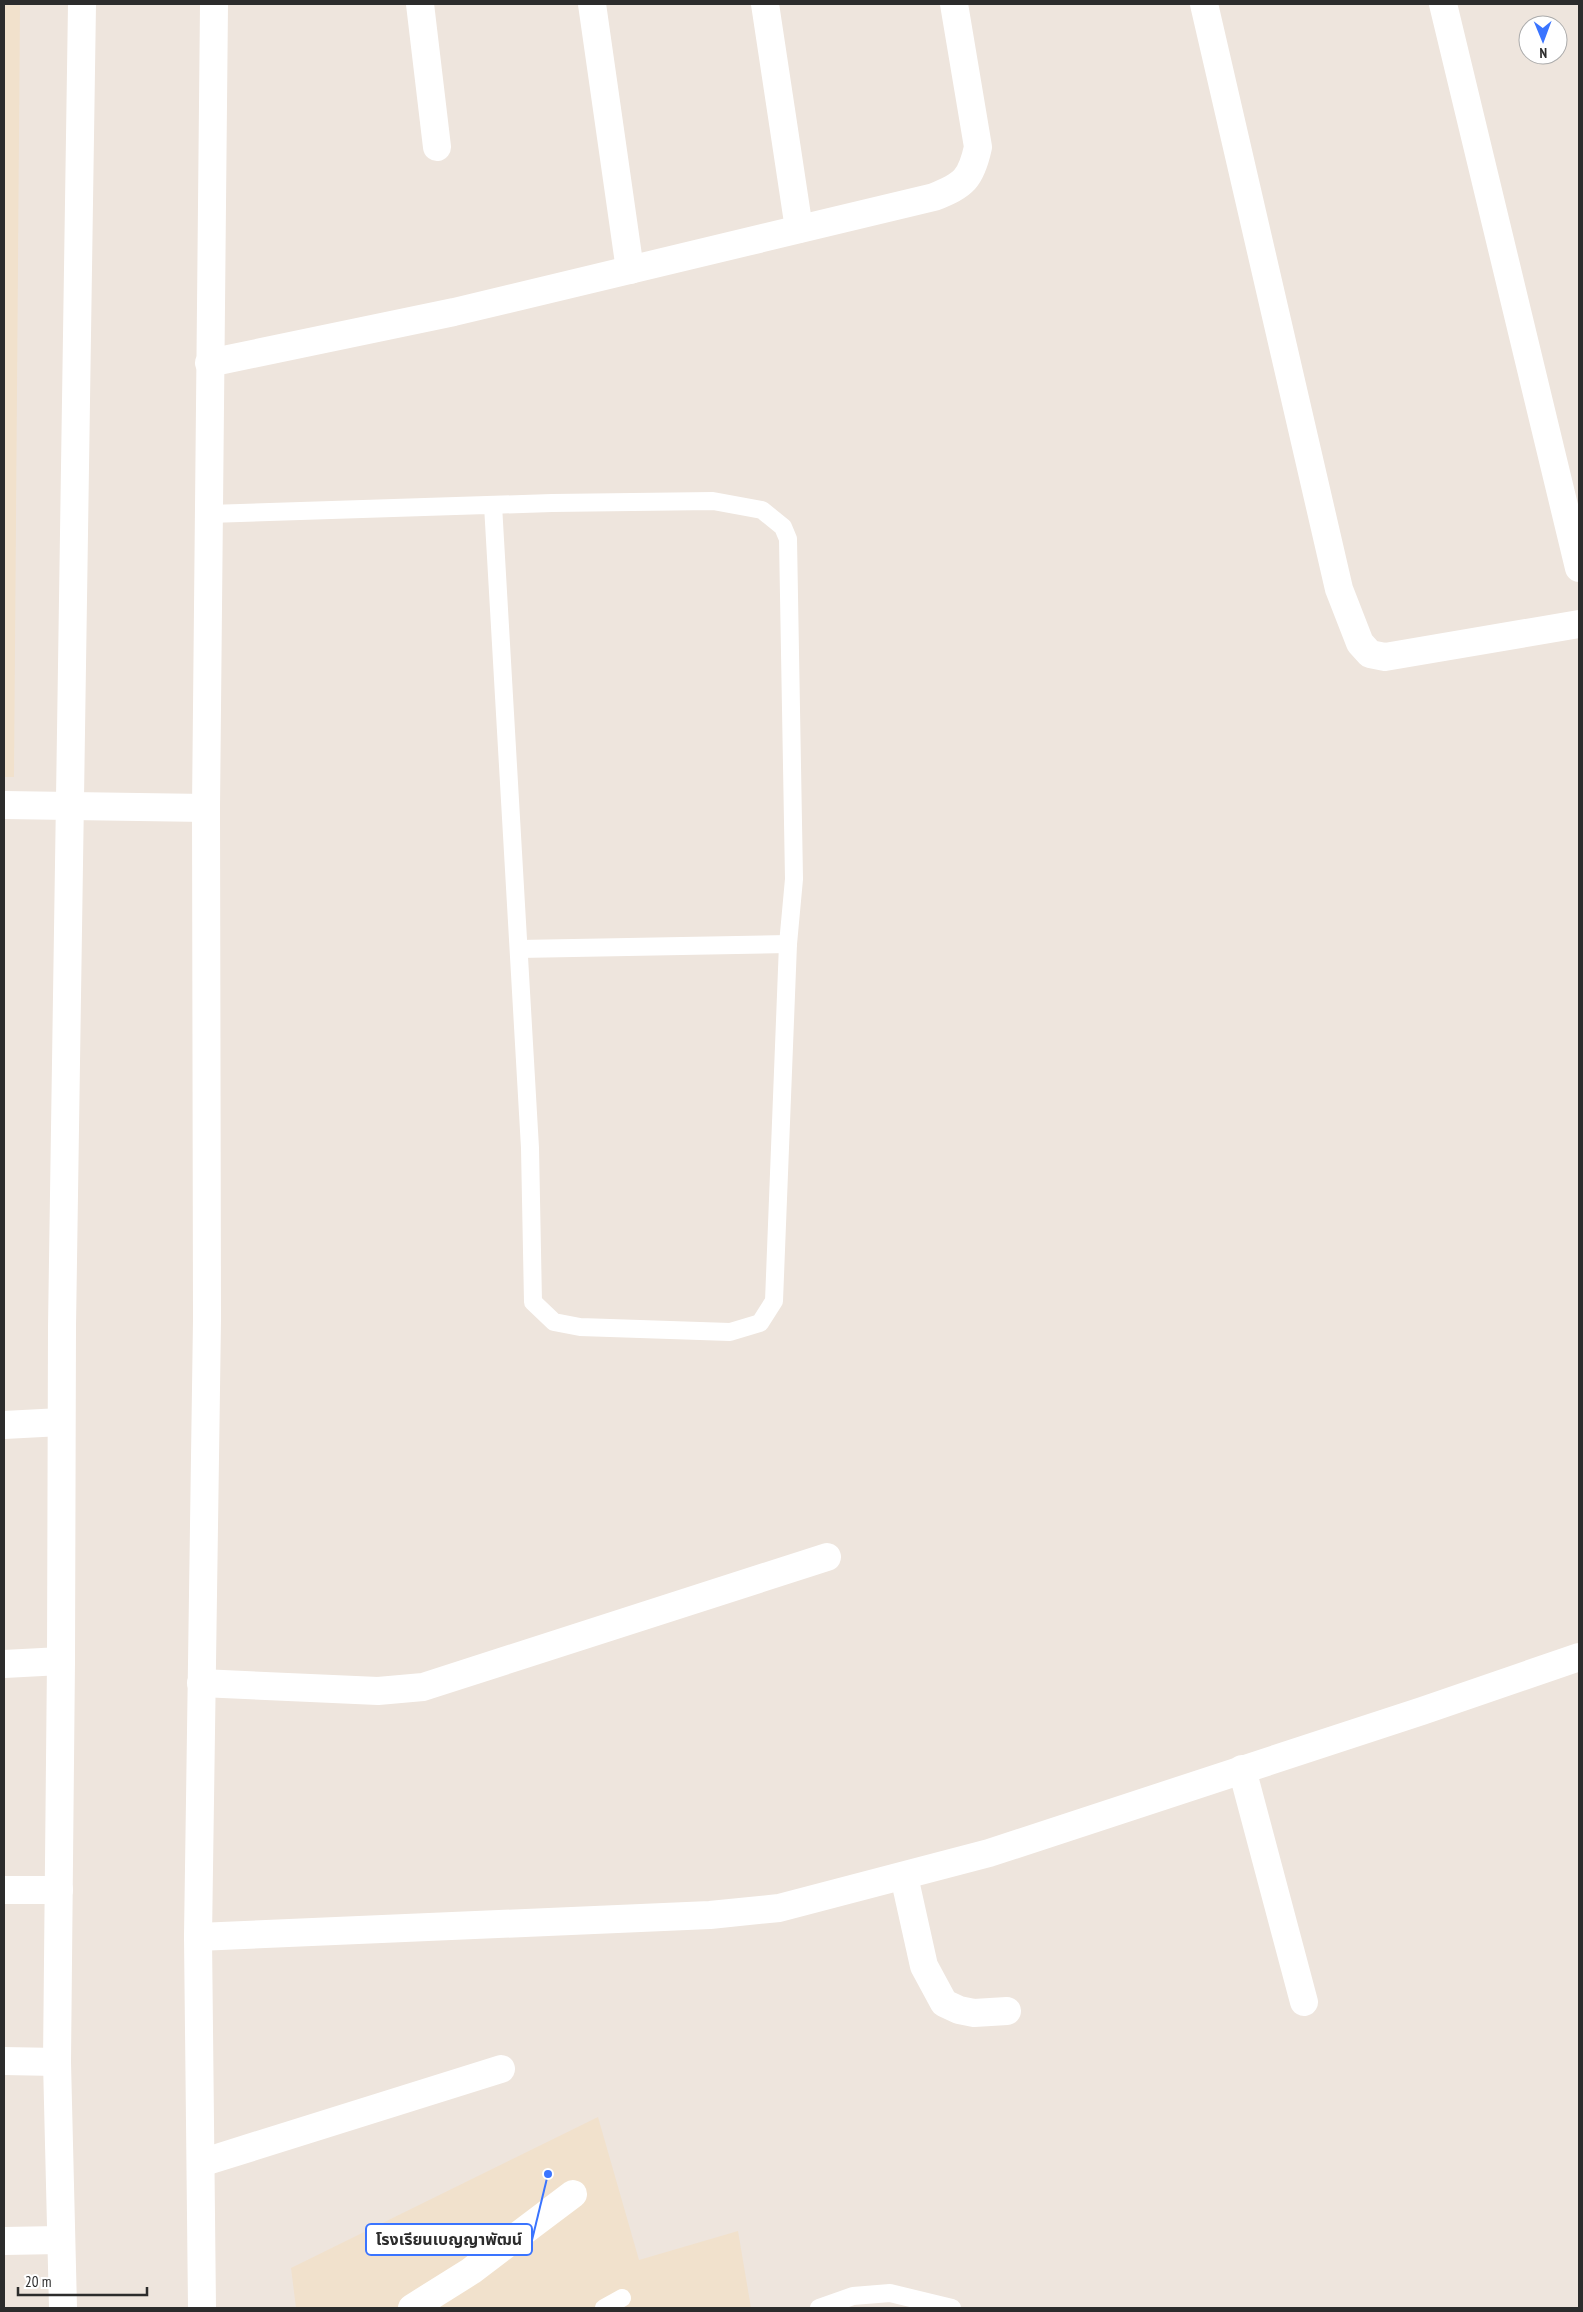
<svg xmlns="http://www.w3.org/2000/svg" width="1583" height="2312" font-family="'PT Sans Narrow','Noto Sans Thai',sans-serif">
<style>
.education{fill:#f1e1cc}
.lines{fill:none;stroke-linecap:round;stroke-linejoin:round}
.service{stroke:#fff;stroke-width:18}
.minor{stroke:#fff;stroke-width:28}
.tertiary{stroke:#fff;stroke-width:28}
.leader{fill:none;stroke:#3a74ff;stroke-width:2}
.callout-dot{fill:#3a74ff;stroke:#fff;stroke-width:2}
.callout{fill:#fff;stroke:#3a74ff;stroke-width:2}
.callout-label{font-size:16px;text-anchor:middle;font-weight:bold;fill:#2c2c2c}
</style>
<rect width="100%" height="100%" fill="#eee5dd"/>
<g class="education">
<polygon points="4,4 20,4 14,777 4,777"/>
<polygon points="598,2117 639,2260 738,2231 751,2308 296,2308 291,2268"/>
</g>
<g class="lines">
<g class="service">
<polyline points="209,514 552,503 713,501 762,510 783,527 788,539 794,879 788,944 774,1301 760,1323 730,1332 580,1327 554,1322 533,1302 530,1148 493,505"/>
<polyline points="519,949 788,944"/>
<polyline points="604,2308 622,2298"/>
<polyline points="819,2308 853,2296 890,2293 952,2308"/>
</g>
<g class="minor">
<polyline points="420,4 437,147"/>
<polyline points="592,4 630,270"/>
<polyline points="765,4 799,229"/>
<polyline points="1204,4 1339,589 1360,643 1370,654 1385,657 1579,624"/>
<polyline points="1443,4 1579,568"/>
<path d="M209,363l245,-51 480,-115c30,-12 37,-18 44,-50l-24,-143"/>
<polyline points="4,805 206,808"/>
<polyline points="4,1425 61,1422"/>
<polyline points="4,1664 61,1661"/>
<polyline points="201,1683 378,1691 423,1687 827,1557"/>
<polyline points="1242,1769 1304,2002"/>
<polyline points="904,1876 924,1966 944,2003 959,2010 974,2013 1007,2011"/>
<polyline points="4,1890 59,1890"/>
<polyline points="198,1937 710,1915 779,1908 989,1853 1422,1711 1579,1657"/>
<polyline points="4,2061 57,2062"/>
<polyline points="201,2163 501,2069"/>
<polyline points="4,2241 60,2240"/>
<polyline points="412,2308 471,2271 573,2194"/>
</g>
<g class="tertiary">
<polyline points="63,2308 57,2062 61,1661 62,1327 82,4"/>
<polyline points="202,2308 198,1937 207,1320 206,808 214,4"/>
</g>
</g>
<path class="leader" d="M548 2174L532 2240"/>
<circle class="callout-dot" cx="548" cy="2174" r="5"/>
<rect class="callout" x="366" y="2224" width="166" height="31" rx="5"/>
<g class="callout-label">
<text x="449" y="2245">โรงเรียนเบญญาพัฒน์</text>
</g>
<rect width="1583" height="2312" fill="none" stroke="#2c2c2c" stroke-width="10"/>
<g transform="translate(1543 40) rotate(179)"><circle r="24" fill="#ffffff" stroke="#ababab"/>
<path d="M0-4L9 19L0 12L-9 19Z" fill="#3a74ff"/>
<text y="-8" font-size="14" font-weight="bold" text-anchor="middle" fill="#2c2c2c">N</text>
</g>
<path d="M18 2287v8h129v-8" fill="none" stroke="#2c2c2c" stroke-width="2.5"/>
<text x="25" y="2287" font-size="15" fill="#2c2c2c" stroke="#ffffff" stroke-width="4" paint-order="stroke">20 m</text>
</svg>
